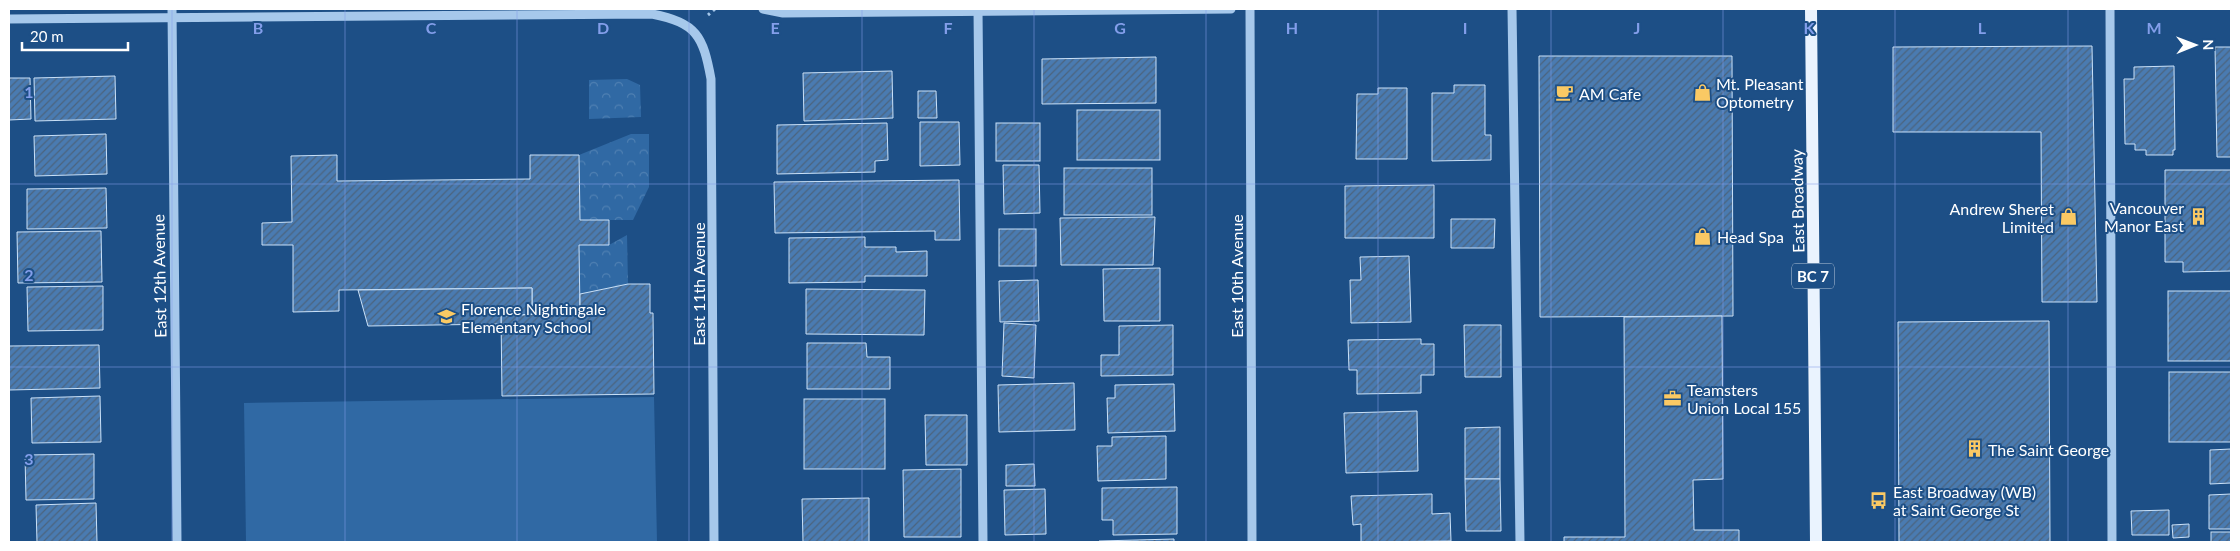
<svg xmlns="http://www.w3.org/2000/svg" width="2240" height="551" font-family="Lato,sans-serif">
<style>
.green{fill:#3069a4}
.forest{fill:url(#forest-crowns)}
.building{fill:url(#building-hatch);stroke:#cae1f8}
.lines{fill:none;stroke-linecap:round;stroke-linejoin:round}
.path{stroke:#a6c8eb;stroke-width:3;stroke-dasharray:2.5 4;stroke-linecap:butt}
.minor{stroke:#a6c8eb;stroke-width:9}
.major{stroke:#eaf3fe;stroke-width:12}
.grid{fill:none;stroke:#839eea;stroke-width:1;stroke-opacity:0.55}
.labels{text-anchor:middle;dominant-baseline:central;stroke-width:4;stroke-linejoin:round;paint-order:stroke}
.shield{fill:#1d4f86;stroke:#bbcadb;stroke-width:1}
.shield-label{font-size:15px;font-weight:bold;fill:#fff}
.poi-label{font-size:16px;fill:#fff;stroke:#1d4f86;text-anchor:start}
.street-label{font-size:16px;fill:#fff;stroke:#1d4f86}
.grid-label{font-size:16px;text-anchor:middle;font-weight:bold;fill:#839eea;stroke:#1d4f86;stroke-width:4;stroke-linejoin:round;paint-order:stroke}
</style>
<defs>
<pattern id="forest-crowns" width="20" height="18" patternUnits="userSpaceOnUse" patternTransform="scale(1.25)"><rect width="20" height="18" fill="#3069a4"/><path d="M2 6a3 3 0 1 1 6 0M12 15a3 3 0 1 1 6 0" fill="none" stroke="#4f80b2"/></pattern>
<pattern id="building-hatch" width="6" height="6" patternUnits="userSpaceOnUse" patternTransform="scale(1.25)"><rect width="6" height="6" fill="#4a7bb1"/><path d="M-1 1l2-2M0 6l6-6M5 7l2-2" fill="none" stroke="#4b647e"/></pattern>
</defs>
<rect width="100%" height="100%" fill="#1d4f86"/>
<polygon class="green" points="654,397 657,542 246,542 244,403"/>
<g class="forest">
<polygon points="627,79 640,85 641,117 589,119 589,80"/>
<polygon points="631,134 649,134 649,187 633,220 580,220 579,155"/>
<polygon points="627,235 628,284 580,294 579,245 609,245"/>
</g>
<g class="building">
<polygon points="2092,46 2097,302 2042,302 2041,132 1893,132 1893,47"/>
<polygon points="2215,47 2231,47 2231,157 2217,157"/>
<polygon points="1539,56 1732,56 1733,316 1540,317"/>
<polygon points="1156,57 1156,103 1042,104 1042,59"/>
<polygon points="2174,66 2175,150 2173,150 2173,155 2146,155 2146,150 2135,150 2135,144 2125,144 2124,79 2134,79 2134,67"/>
<polygon points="892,71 893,118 804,121 803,73"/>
<polygon points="115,76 116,119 35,121 34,78"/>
<polygon points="9,78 30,78 31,119 9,120"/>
<polygon points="1454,85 1485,85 1485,135 1491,135 1491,160 1432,161 1432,93 1454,93"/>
<polygon points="1378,88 1407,88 1407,159 1356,159 1357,94 1378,94"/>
<polygon points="918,91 936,91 937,118 918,118"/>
<rect x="1077" y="110" width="83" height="50"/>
<polygon points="920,122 959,122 960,165 920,166"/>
<polygon points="887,123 888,160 875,161 875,172 777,174 777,125"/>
<rect x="996" y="123" width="44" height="38"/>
<polygon points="106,134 107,174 35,176 34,136"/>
<polygon points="337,155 337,181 530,179 530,155 579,155 580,220 609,220 609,245 579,245 580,312 532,314 532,288 339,290 339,311 293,312 293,245 262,245 262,223 292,222 291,156"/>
<polygon points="1003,165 1039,165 1040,213 1004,214"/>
<rect x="1064" y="168" width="88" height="47"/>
<polygon points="2165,170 2231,170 2231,271 2183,272 2183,262 2165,262"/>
<polygon points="959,180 960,240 935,240 935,231 775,233 774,182"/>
<polygon points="1434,185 1434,238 1345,238 1345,186"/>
<polygon points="106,188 107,228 27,229 27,189"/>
<polygon points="1155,217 1153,265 1061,265 1060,218"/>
<polygon points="1451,219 1495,219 1494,248 1451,248"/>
<rect x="999" y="229" width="37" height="37"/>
<polygon points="101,231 102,282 18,283 17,232"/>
<polygon points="865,237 865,247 896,247 896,252 927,251 927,276 865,276 865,282 789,283 789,238"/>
<polygon points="1409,256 1411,322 1351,323 1350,280 1361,280 1360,257"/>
<polygon points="1160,268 1160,321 1104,321 1103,269"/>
<polygon points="1038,280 1039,321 1000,322 999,281"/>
<polygon points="628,284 650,284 650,313 653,313 654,394 502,396 501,316 580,312 580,294"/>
<polygon points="103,286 103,330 28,331 27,287"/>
<polygon points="532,288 532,314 501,316 501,324 368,326 358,290"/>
<polygon points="806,289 925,290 924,335 806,334"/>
<rect x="2168" y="291" width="63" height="70"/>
<polygon points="1722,316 1723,479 1693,480 1694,530 1739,530 1739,542 1564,542 1564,537 1625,537 1624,317"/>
<polygon points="2049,321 2050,542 1899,542 1898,322"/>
<polygon points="1004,323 1036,325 1034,378 1002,376"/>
<polygon points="1173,325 1173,375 1101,376 1101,355 1119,355 1119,326"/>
<polygon points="1464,325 1501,325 1501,377 1465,377"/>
<polygon points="1421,339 1421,344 1434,344 1434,375 1421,375 1421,393 1357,394 1357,370 1349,370 1348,340"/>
<polygon points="807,343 866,343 867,357 890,357 890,389 807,389"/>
<polygon points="99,345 100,388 9,390 9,346"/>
<rect x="2169" y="372" width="62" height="70"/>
<polygon points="1074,383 1075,430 999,432 998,385"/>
<polygon points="1174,384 1175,431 1108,433 1107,398 1115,398 1115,385"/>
<polygon points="100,396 101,442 32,443 31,398"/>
<rect x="804" y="399" width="81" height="70"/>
<polygon points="1417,411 1418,471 1346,473 1344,413"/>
<polygon points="925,415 967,415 967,465 926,465"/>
<polygon points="1500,427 1500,479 1465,479 1465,428"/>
<polygon points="1166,436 1166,479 1098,481 1097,446 1112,446 1112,437"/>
<polygon points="2231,449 2231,483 2210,484 2210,450"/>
<polygon points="94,454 94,499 26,500 25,455"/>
<polygon points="1034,464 1035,486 1006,486 1006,465"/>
<polygon points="961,469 961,537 904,537 903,470"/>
<polygon points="1465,479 1500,479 1501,531 1466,531"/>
<polygon points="1177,487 1177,534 1113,535 1113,520 1102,520 1102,488"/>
<polygon points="1045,489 1046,534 1005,535 1004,490"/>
<polygon points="1432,494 1432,514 1450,513 1451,541 1361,542 1361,524 1353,525 1351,496"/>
<polygon points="2231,494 2231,529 2209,529 2209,495"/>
<polygon points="869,498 869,542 803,542 802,499"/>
<polygon points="96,503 97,542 37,542 36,505"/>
<polygon points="2169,510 2169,535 2132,535 2131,511"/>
<polygon points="2189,524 2189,537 2173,538 2172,525"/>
<rect x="2211" y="532" width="20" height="10"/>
<polygon points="1174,539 1174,542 1099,542 1099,541"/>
</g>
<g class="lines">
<polyline class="path" points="708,15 715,9"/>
<g class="minor">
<polyline points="172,9 177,542"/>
<polyline points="763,9 783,13 1231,9"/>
<polyline points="978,9 983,542"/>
<polyline points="1250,9 1252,542"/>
<polyline points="1512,9 1520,542"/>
<polyline points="2110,9 2112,542"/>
<path d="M9,19l643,-5c45,9 51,22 59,65l3,463"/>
</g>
<polyline class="major" points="1811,9 1816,542"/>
</g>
<path class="grid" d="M172,9v533M345,9v533M517,9v533M689,9v533M862,9v533M1034,9v533M1206,9v533M1378,9v533M1551,9v533M1723,9v533M1895,9v533M2068,9v533M9,184h2222M9,367h2222"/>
<defs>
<symbol id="shop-bare" viewBox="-9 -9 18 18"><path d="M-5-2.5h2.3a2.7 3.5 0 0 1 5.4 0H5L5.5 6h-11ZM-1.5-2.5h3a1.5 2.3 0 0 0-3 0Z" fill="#fac964" stroke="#1d4f86" stroke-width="2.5" paint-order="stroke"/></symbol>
<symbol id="cafe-bare" viewBox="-9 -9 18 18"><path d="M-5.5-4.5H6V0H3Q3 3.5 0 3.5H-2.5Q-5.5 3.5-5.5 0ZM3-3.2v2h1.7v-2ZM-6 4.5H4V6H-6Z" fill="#fac964" stroke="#1d4f86" stroke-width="2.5" paint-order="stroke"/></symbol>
<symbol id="building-bare" viewBox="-9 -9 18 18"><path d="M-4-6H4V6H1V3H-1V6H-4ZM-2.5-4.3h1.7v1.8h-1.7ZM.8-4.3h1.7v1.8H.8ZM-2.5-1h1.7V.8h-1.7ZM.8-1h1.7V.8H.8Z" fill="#fac964" stroke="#1d4f86" stroke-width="2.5" paint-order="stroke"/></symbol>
<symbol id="school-bare" viewBox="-9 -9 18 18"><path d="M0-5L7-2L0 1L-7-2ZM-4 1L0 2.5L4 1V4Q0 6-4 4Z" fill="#fac964" stroke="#1d4f86" stroke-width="2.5" paint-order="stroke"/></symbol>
<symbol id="office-bare" viewBox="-9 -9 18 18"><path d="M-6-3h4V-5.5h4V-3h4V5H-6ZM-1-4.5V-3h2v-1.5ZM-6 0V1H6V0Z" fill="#fac964" stroke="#1d4f86" stroke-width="2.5" paint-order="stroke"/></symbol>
<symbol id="bus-bare" viewBox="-9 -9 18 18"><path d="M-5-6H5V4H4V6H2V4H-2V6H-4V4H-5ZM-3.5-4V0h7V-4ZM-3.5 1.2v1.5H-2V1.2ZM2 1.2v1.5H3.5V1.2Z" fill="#fac964" stroke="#1d4f86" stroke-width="2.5" paint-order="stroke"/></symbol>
</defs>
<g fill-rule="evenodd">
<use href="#shop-bare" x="1690" y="80" width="25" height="25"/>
<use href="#cafe-bare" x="1552" y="80" width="25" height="25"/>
<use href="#building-bare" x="2186" y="204" width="25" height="25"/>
<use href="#shop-bare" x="2056" y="204" width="25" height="25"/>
<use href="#shop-bare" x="1690" y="224" width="25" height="25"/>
<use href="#school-bare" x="434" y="304" width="25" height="25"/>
<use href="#office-bare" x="1660" y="386" width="25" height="25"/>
<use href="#building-bare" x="1962" y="436" width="25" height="25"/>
<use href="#bus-bare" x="1866" y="488" width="25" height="25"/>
</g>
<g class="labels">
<rect class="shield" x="1792" y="263.5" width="42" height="25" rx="4"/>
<g class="shield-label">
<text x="1813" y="276">BC 7</text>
</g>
<g class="poi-label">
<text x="1716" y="83">Mt. Pleasant<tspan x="1716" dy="18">Optometry</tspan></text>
<text x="1579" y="93">AM Cafe</text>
<text x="2184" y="207" text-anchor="end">Vancouver<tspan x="2184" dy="18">Manor East</tspan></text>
<text x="2054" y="208" text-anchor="end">Andrew Sheret<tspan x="2054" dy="18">Limited</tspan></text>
<text x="1717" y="236">Head Spa</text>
<text x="461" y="308">Florence Nightingale<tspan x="461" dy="18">Elementary School</tspan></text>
<text x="1687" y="389">Teamsters<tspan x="1687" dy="18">Union Local 155</tspan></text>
<text x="1988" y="449">The Saint George</text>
<text x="1893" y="491">East Broadway (WB)<tspan x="1893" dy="18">at Saint George St</tspan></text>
</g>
<g class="street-label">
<text transform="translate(1797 201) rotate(-91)">East Broadway</text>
<text transform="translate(159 276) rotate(-91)">East 12th Avenue</text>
<text transform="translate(1236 276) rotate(-90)">East 10th Avenue</text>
<text transform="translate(698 284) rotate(-90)">East 11th Avenue</text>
</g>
</g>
<g class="grid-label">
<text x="258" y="34">B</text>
<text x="431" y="34">C</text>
<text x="603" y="34">D</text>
<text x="775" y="34">E</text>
<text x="948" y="34">F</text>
<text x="1120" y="34">G</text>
<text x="1292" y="34">H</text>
<text x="1465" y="34">I</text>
<text x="1637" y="34">J</text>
<text x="1809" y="34">K</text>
<text x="1982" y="34">L</text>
<text x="2154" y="34">M</text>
<text x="29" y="98">1</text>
<text x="29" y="281">2</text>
<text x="29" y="465">3</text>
</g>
<rect width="2240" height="551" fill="none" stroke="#ffffff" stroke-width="20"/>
<g transform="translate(2195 45) rotate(89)" stroke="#1d4f86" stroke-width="4" paint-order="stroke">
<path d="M0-4L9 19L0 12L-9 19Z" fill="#ffffff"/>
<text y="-8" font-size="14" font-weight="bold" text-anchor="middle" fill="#ffffff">N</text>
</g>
<path d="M22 42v8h106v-8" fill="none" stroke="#ffffff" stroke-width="2.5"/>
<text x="30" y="42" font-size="15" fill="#ffffff" stroke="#1d4f86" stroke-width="4" paint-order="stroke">20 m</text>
</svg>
